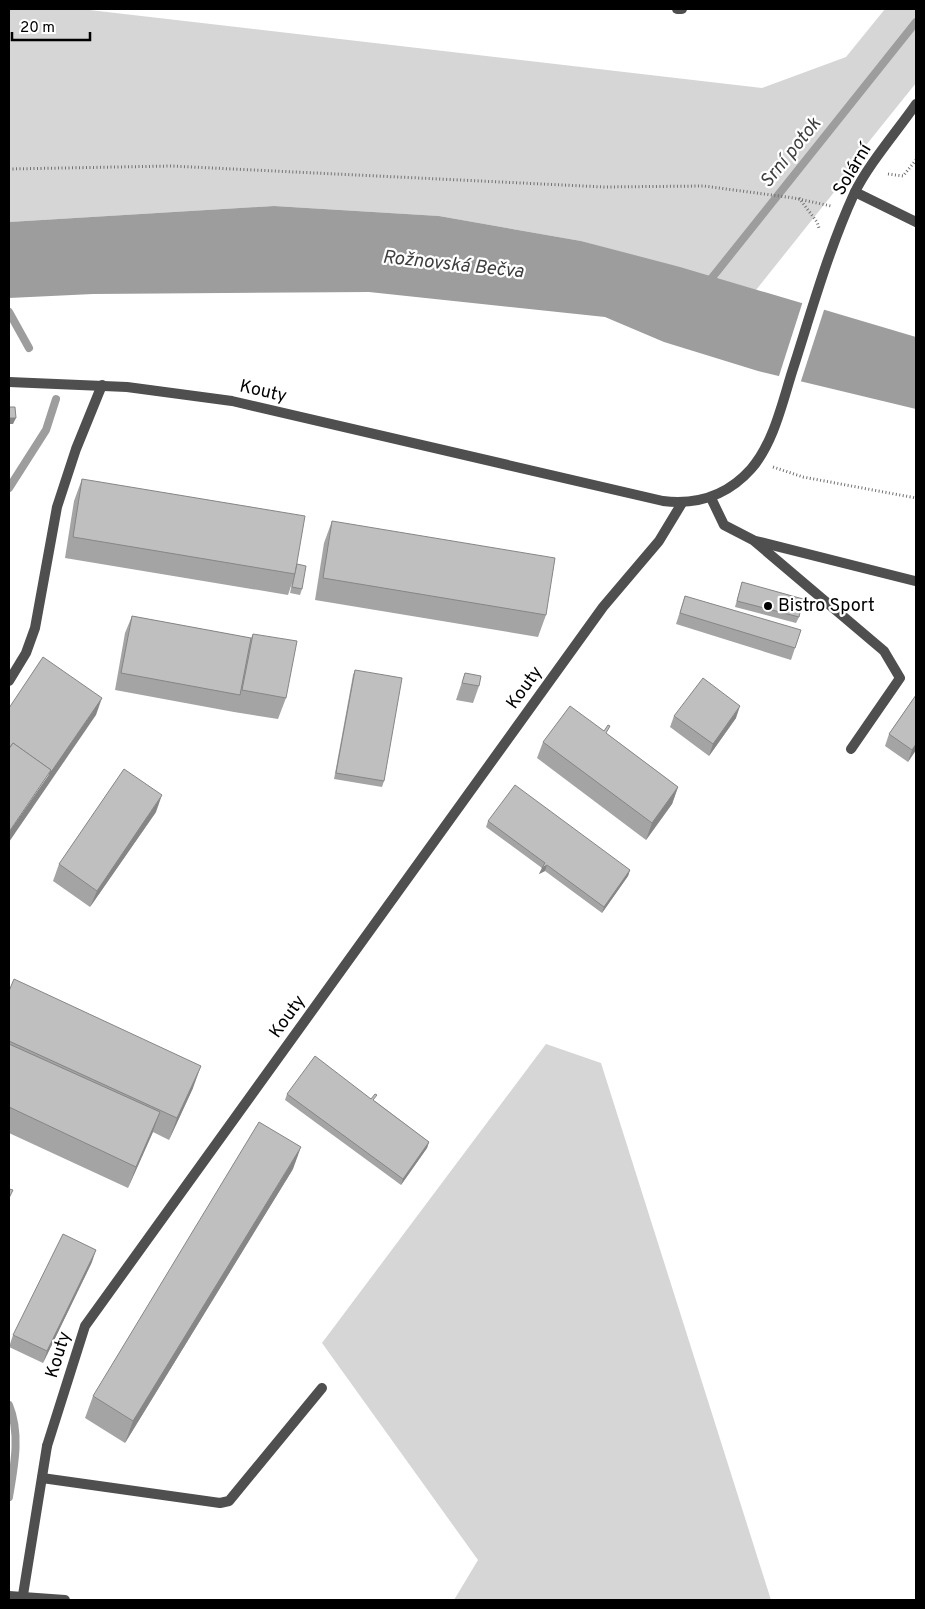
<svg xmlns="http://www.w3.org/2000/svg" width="925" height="1609" font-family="Overpass,sans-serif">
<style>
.green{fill:#d6d6d6}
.water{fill:#9d9d9d}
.pier{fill:#fff}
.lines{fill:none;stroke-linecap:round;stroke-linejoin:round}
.stream{stroke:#9d9d9d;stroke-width:8}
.path{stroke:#717171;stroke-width:3;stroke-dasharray:1 2.5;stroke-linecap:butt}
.lane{stroke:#4f4f4f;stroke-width:10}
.street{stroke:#4f4f4f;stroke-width:10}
.wall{fill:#a4a4a4}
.shaded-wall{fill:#868686}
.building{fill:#bfbfbf;stroke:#868686}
.poi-dot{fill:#000;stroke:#fff;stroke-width:2}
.labels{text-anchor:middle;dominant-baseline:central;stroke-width:4.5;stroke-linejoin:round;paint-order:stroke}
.street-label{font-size:18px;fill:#000;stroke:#fff}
.poi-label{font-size:18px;fill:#000;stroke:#fff;text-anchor:start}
.water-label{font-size:19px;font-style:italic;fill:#3e3e3e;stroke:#fff}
</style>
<rect width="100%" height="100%" fill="#fff"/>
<g class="green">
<polygon points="9,9 81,9 762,88 846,57 885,9 916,9 916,83 867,144 835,191 756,290 581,241 439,216 274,206 9,222"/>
<polygon points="546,1044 601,1063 771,1600 454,1600 478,1560 322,1343"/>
</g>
<polygon class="water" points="274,206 439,216 581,241 680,267 916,337 916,409 758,371 664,342 605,317 369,292 93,294 9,298 9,222"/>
<polygon class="pier" points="803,301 825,307 800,384 778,379"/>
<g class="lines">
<g class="stream">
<polyline points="707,284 916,22"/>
<polyline points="9,312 29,348"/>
<polyline points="9,488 46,430 56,399"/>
<path d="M9,1405c12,29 5,62 0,92"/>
</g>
<g class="path">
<polyline points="9,169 171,166 604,187 704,186 794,198 831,206"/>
<polyline points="888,174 903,176 916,160"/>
<polyline points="799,198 817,222 819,228"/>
<polyline points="773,467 803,477 916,498"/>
</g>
<g class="lane">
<polyline points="677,9 682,9"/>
<polyline points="855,192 916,222"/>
<polyline points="711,498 724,525 753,540 884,651 900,678 851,749"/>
<polyline points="756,541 915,581"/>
<polyline points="9,681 26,653 35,628 57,507 76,449 102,385"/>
<polyline points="47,1446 85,1326 603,607 659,541 682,503"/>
<polyline points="42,1478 220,1503 229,1501 322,1388"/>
</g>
<g class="street">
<path d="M9,382l118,5 105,14 431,100c34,4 64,-5 88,-32 22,-25 31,-65 41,-97 19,-59 36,-121 62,-178 13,-28 44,-64 62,-90"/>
<polyline points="23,1595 47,1446"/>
<polyline points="9,1596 65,1600"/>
</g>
</g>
<g class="wall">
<polygon points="82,479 297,564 302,589 300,595 290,593 292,583 288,595 65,558 74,501"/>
<polygon points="332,521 546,615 538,637 315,600 324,543"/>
<polygon points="742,582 799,617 796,623 735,607"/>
<polygon points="685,596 795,648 791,660 676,624"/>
<polygon points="132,616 251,638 253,634 286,698 278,719 234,712 115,690 125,633"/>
<polygon points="355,670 384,781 382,787 334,779 353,675"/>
<polygon points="465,673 479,686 473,703 456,700"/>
<polygon points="916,695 916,750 908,762 885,746 889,734"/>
<polygon points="674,716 736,718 709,756 670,727"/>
<polygon points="607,734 678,787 672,804 646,840 537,758 543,742"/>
<polygon points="156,812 90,907 53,881 59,864"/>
<polygon points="488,821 630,870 628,876 602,913 545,871 539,874 542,868 486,827"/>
<polygon points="9,991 193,1088 169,1140 153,1132 128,1188 9,1133"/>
<polygon points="287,1094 375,1101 429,1142 427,1148 401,1185 285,1100"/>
<polygon points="293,1169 125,1443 85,1418 93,1396"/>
<polygon points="92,1262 43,1363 9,1347 13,1335"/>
</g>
<g class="shaded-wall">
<polygon points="9,418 16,418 13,424 9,424"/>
<polygon points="102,698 96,715 9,842 9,832"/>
<polygon points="740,706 736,718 709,756 713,744"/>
<polygon points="916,744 916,750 908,762 912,750"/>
<polygon points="678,787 672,804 646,840 652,823"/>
<polygon points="162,795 156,812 90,907 97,891"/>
<polygon points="547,865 545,871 539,874 542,868"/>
<polygon points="630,870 628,876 602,913 604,907"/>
<polygon points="201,1066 193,1088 169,1140 177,1118"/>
<polygon points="160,1112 152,1134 128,1188 136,1167"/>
<polygon points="429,1142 427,1148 401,1185 403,1179"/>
<polygon points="301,1147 293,1169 125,1443 133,1421"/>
<polygon points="96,1250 92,1262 43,1363 47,1351"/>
</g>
<g class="building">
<polygon points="9,407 15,407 16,418 9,418"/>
<polygon points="82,479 305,516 295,574 73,537"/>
<polygon points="332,521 555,558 546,615 323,578"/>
<polygon points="297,564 306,566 302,589 292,587"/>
<polygon points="742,582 803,599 799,617 737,601"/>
<polygon points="685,596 801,630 795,648 680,613"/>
<polygon points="132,616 251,638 240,695 121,673"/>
<polygon points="253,634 297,641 286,698 242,690"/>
<polygon points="43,657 102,698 49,775 51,770 13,743 10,747 9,746 9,708"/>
<polygon points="355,670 402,678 384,781 336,773"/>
<polygon points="465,673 481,676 479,686 462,683"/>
<polygon points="703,678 740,706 713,744 674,716"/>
<polygon points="916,695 916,744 912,750 889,734"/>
<polygon points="570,706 604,731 608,725 610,726 606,733 678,787 652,823 543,742"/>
<polygon points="13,743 51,770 9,832 9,749"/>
<polygon points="124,769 162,795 97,891 59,864"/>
<polygon points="515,785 630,870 604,907 547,865 542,868 545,863 488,821"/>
<polygon points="14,979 201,1066 177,1118 9,1041 9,991"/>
<polygon points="9,1044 160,1112 136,1167 9,1107"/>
<polygon points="315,1056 371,1099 375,1094 377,1095 373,1100 429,1142 403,1179 287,1094"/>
<polygon points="259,1122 301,1147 133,1421 93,1396"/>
<polygon points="9,1189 13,1190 9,1198"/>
<polygon points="63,1234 96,1250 47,1351 13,1335"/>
</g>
<circle class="poi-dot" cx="768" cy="606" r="5"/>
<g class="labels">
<g class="street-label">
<text transform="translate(853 170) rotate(-59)">Solární</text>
<text transform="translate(263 392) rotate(13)">Kouty</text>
<text transform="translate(525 688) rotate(-54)">Kouty</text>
<text transform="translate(288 1017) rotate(-54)">Kouty</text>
<text transform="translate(59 1355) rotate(-73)">Kouty</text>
</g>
<g class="poi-label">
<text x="778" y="606">Bistro Sport</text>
</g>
<g class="water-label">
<text transform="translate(791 153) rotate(-51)">Srní potok</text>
<text transform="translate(453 265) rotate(6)">Rožnovská Bečva</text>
</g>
</g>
<rect width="925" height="1609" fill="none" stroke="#000000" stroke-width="20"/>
<path d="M12 32v8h78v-8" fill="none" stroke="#000000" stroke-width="2.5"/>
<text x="20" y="32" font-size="15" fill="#000000" stroke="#ffffff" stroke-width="4" paint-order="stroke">20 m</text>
</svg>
